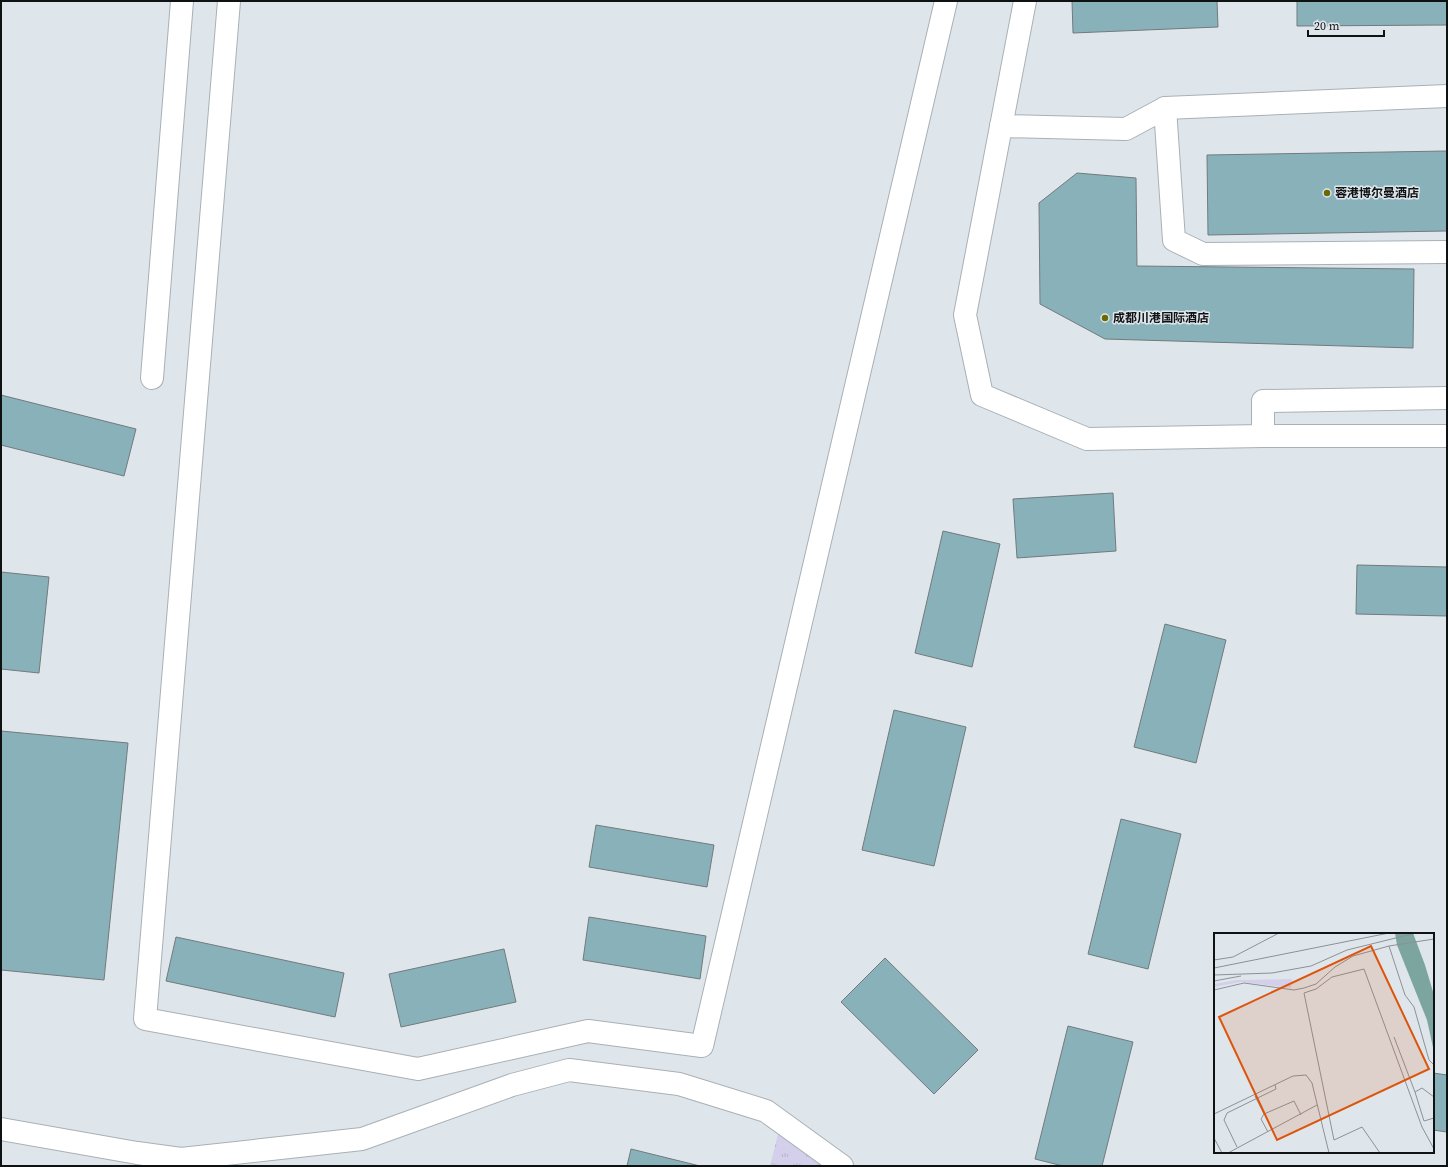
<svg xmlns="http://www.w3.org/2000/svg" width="1448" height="1167" font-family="'Source Serif 4','Noto Sans SC',serif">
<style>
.grass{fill:url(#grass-tufts)}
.building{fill:#89b1ba;stroke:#727a7c}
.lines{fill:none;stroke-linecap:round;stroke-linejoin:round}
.street-casing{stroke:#a9b0b5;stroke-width:24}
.secondary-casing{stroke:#a9b0b5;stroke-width:24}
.street{stroke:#fff;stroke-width:22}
.secondary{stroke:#fff;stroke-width:22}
.poi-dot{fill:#6a6903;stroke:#dfe6eb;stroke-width:1.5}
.labels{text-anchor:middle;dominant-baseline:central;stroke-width:3;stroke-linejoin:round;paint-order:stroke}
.poi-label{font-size:12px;font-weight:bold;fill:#0f1213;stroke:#dfe6eb;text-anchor:start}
.inset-road{fill:none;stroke:#8c9195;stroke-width:1}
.view{fill:#dd550c;fill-opacity:0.15;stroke:#dd550c;stroke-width:2}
.inset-edge{fill:none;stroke:#0f1213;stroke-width:2}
</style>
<defs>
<pattern id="grass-tufts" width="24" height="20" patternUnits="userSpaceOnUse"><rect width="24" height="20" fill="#d4d0eb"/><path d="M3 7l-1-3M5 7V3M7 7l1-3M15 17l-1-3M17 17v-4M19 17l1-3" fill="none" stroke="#b5b2c9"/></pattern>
</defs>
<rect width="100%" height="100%" fill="#dfe6eb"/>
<polygon class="grass" points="778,1134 824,1166 770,1166"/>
<g class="building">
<polygon points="1072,1 1217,1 1218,27 1073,33"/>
<polygon points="1297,1 1447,1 1447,25 1297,26"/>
<polygon points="1447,151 1447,231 1208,235 1207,155"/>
<polygon points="1077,173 1136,178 1137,266 1414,269 1413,348 1105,339 1040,304 1039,203"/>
<polygon points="1,395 136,429 124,476 1,445"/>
<polygon points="1113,493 1116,551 1017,558 1013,499"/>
<polygon points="943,531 1000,544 972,667 915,653"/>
<polygon points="1357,565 1447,567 1447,616 1356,614"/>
<polygon points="1,572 49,577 39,673 1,669"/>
<polygon points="1165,624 1226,640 1196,763 1134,747"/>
<polygon points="894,710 966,727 934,866 862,850"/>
<polygon points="1,731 128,743 104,980 1,970"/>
<polygon points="1121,819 1181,834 1148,969 1088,954"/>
<polygon points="596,825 714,845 707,887 589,867"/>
<polygon points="589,917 706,936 700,979 583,960"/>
<polygon points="176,937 344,973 335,1017 166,981"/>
<polygon points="504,949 516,1002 401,1027 389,974"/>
<polygon points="885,958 978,1050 934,1094 841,1002"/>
<polygon points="1068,1026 1133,1042 1102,1166 1063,1166 1035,1159"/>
<polygon points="1433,1073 1447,1075 1447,1132 1433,1130"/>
<polygon points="631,1149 700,1166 627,1166"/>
</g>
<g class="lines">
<defs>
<g id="street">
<polyline points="229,1 145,1019 418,1069 588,1031 702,1046 946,1"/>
<polyline points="1025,1 965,315 982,395 1087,439 1263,436 1447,436"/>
<polyline points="1165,108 1174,240 1203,254 1447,252"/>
<polyline points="1001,126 1126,129 1165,108 1447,96"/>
<polyline points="152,378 182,1"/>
<polyline points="1263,436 1263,401 1447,398"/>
</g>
<polyline id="secondary" points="1,1129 137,1153 181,1159 362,1139 512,1085 569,1070 679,1084 766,1111 842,1166"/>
</defs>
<use href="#street" class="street-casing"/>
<use href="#secondary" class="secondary-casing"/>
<use href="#street" class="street"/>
<use href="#secondary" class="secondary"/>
</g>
<g class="poi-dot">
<circle cx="1327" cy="193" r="4"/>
<circle cx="1105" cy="318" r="4"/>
</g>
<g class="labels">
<g class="poi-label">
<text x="1335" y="193">蓉港博尔曼酒店</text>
<text x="1113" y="318">成都川港国际酒店</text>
</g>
</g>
<g transform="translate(1214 933)">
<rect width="220" height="220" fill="#dfe6eb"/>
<path d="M78,46l-1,9 -50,-6 -27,5v-3l22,-4z" fill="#d4d0eb"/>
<path d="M181,0h18l12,32 9,30v57l-7,-32 -30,-75z" fill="#7ca5a0"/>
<path class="inset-road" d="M175,13l16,49 9,12 15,53 5,5M0,27l19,-3 46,-24M0,35l175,-35M0,42l58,-2 39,-7 36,-16 69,-17M0,48l27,-5M0,57l30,-7 50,7 10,-2 12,-4 19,-17 18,-11 36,-10 45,-7M180,104l21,55 7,-4 12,9M201,159l9,29 10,-3M41,163l9,18 -3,5 7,13M0,181l79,-38 13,-1 6,8 17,70M50,181l30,-13 7,14M0,205l8,15M23,214l-13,-27 3,-7 49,-24 -1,-4M14,220l89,-48M166,220l-18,-26 -28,13 -30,-147 12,-4 16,-12 32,-8 58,158 12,22"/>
<path class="view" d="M157,13l58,123 -152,71 -58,-123z"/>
<rect width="220" height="220" class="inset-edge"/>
</g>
<rect width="1448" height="1167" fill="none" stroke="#0f1213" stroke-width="4"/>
<path d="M1308 30v6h76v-6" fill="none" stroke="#0f1213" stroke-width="2"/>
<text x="1314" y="30" font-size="12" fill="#0f1213" stroke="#dfe6eb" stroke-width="3" paint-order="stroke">20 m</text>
</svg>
